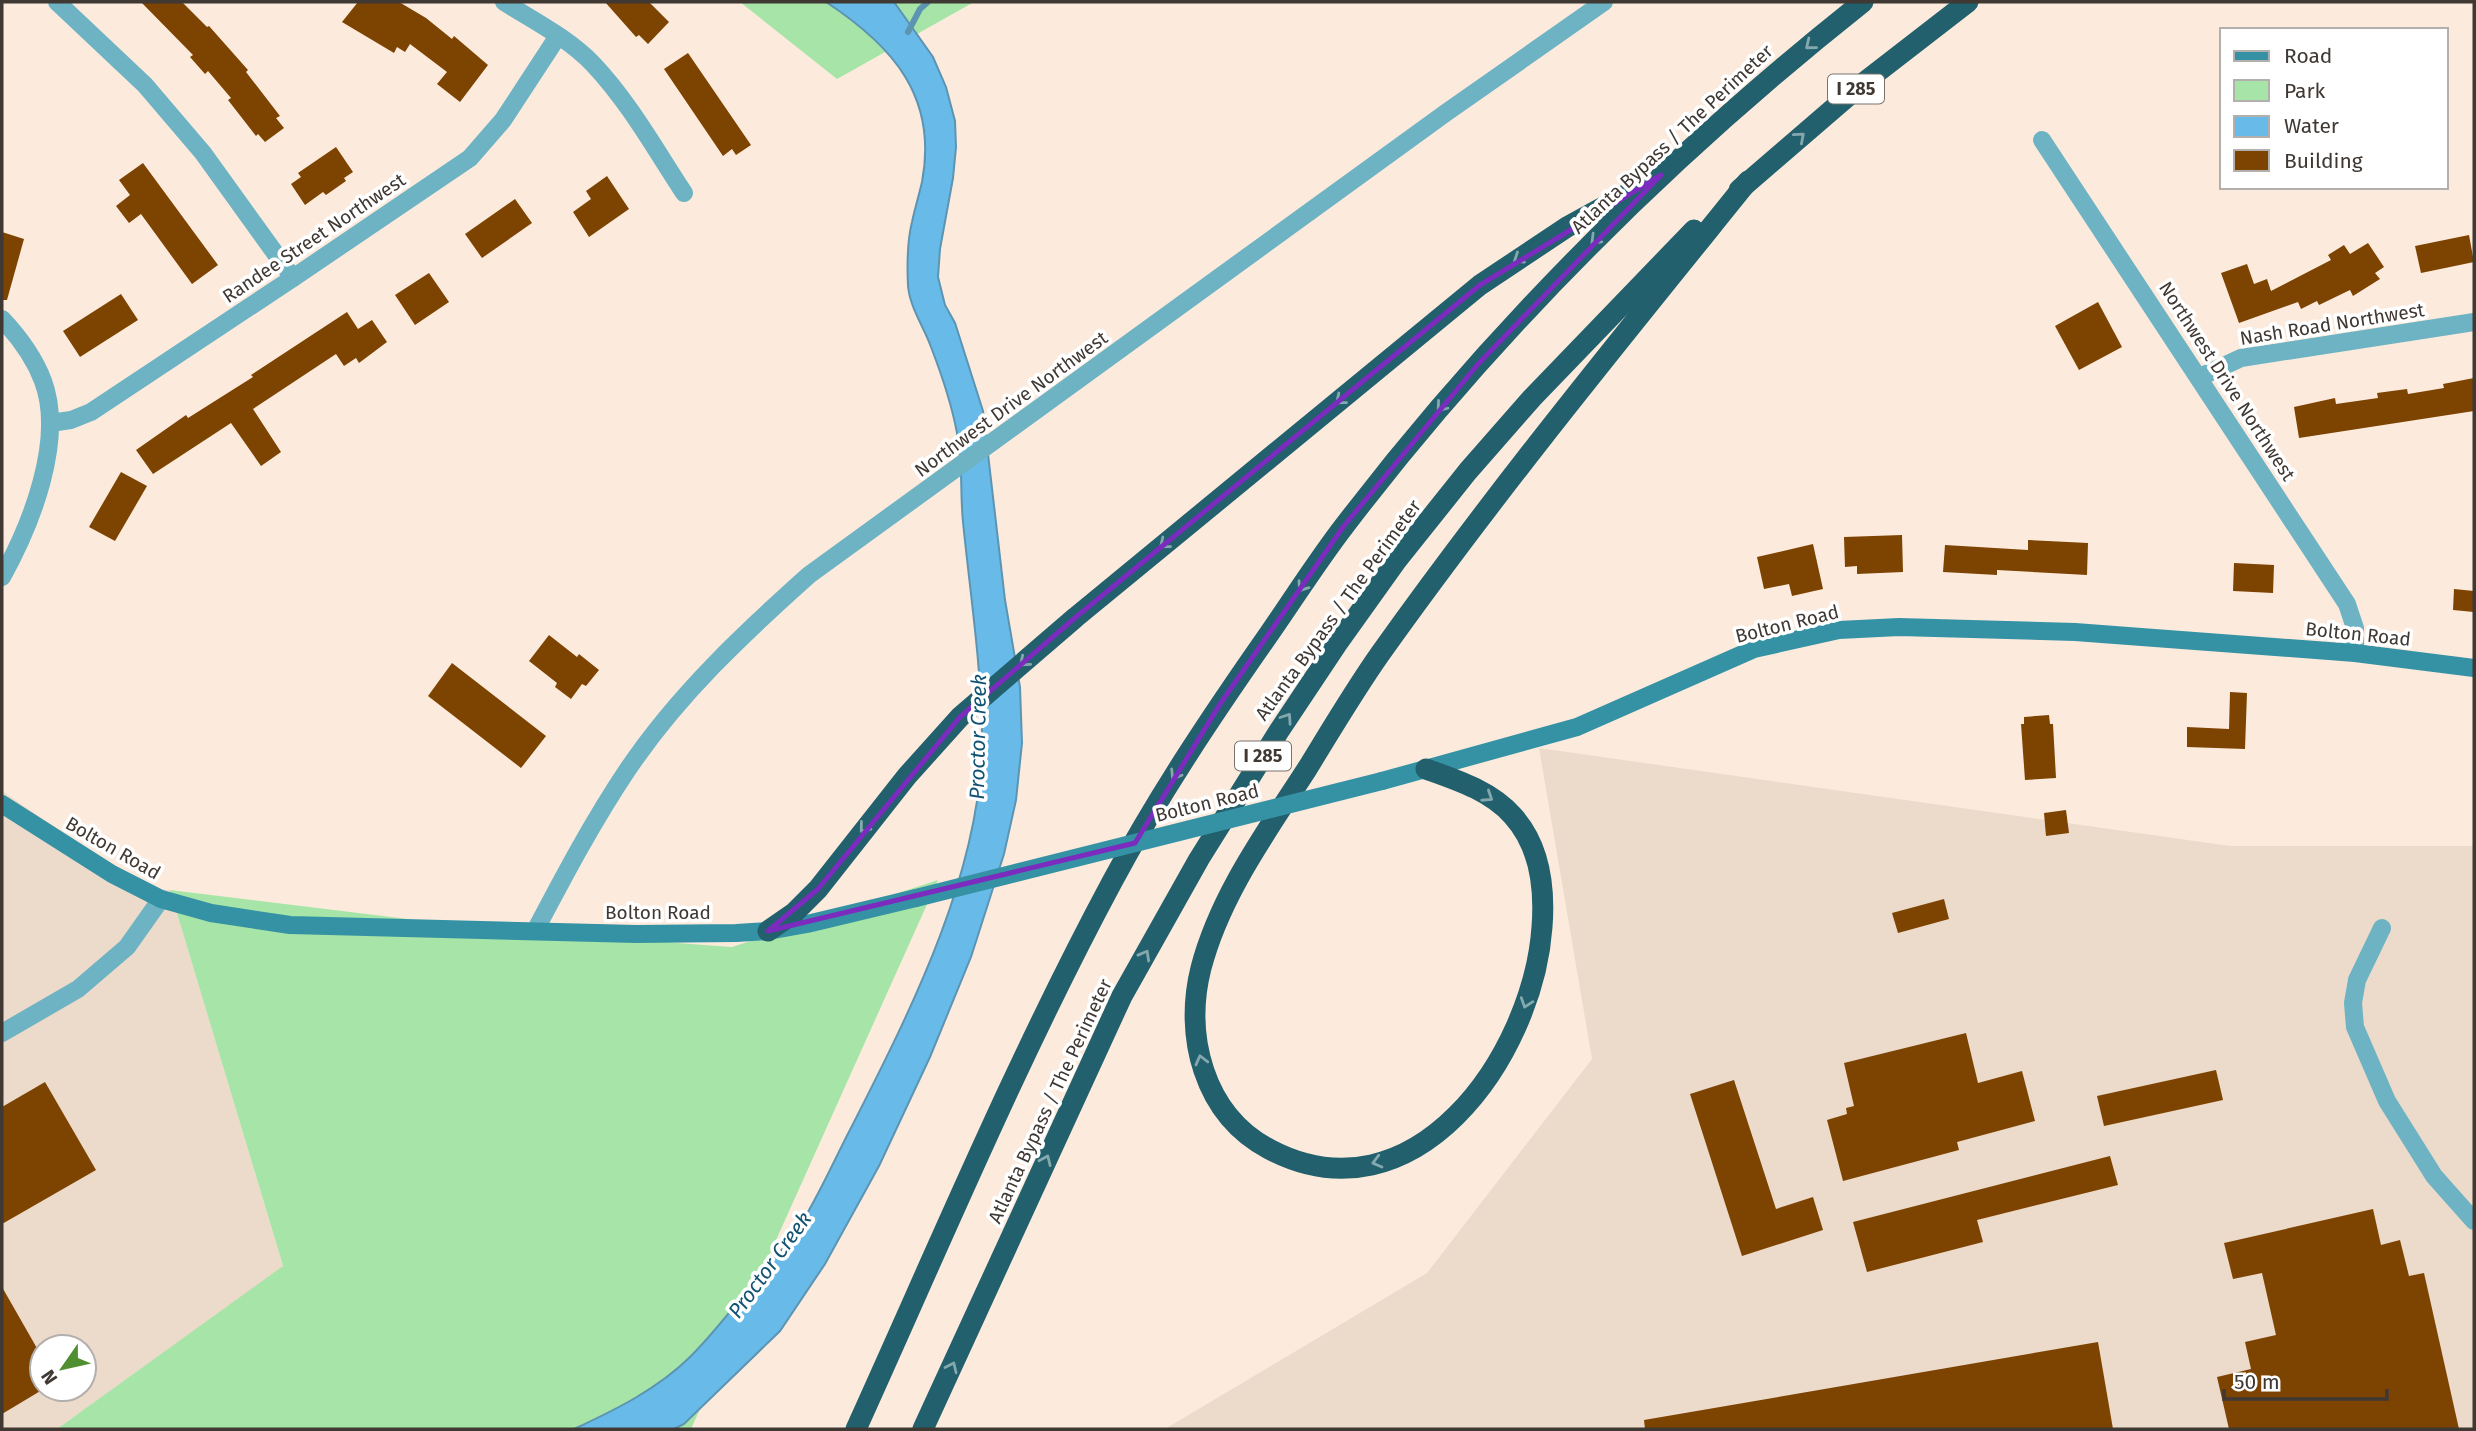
<svg xmlns="http://www.w3.org/2000/svg" width="2476" height="1431" font-family="'Fira Sans',sans-serif">
<style>
.industrial{fill:#ecdaca;fill-rule:evenodd}
.green{fill:#a7e4a7}
.water{fill:#68bbe9;stroke:#5c94b2;stroke-width:2}
.lines{fill:none;stroke-linecap:round;stroke-linejoin:round}
.stream{stroke:#5c94b2;stroke-width:6}
.building{fill:#7d4300}
.minor{stroke:#6db3c3;stroke-width:18}
.tertiary{stroke:#6db3c3;stroke-width:18}
.secondary{stroke:#3592a4;stroke-width:18}
.motorway{stroke:#21606c;stroke-width:21}
.secondary-bridge{stroke:#3592a4;stroke-width:18}
.oneway{stroke:#85a8ae}
.marked{fill:none;stroke:#7b2cbf;stroke-width:5;stroke-linejoin:round}
.labels{text-anchor:middle;dominant-baseline:central;stroke-width:7;stroke-linejoin:round;paint-order:stroke}
.shield{fill:#fff;stroke:#797470;stroke-width:2}
.shield-label{font-size:18px;font-weight:bold;fill:#3f3833}
.street-label{font-size:19px;fill:#3f3833;stroke:#fff}
.water-label{font-size:21px;font-style:italic;fill:#105271;stroke:#fff}
</style>
<rect width="100%" height="100%" fill="#fcebdd"/>
<g class="industrial">
<polygon points="1539,748 2230,846 2474,846 2474,1429 1165,1429 1427,1273 1592,1059"/>
<path d="M2,791l142,97 26,2 113,377 -226,162h-55zM42,1347h42v42h-42z"/>
</g>
<g class="green">
<polygon points="740,2 974,2 837,79"/>
<polygon points="938,880 691,1429 57,1429 283,1266 170,890 498,930 732,947"/>
</g>
<path class="water" d="M826,2h68l39,55 13,30 9,34 1,26 -3,31 -13,71 -2,28 7,28 10,18 28,88 22,189 15,87 2,56 -6,57 -12,54 -33,103 -41,100 -51,109 -54,98 -45,67 -96,93 -10,5h-100c41,-19 84,-40 117,-73 27,-27 49,-57 73,-87 10,-12 23,-23 32,-37 22,-34 38,-72 57,-108 59,-116 131,-258 129,-391 -1,-70 -12,-141 -19,-211 -3,-29 0,-60 -6,-89 -5,-27 -16,-60 -26,-86 -7,-20 -21,-39 -23,-61 -1,-21 -1,-44 4,-64 3,-14 7,-27 10,-40 16,-85 -29,-136 -96,-180z"/>
<g class="lines">
<polyline class="stream" points="908,32 920,9 928,2"/>
</g>
<g class="building">
<polygon points="141,2 182,2 207,27 209,26 248,70 246,72 280,116 276,118 284,128 265,142 258,134 256,136 228,100 231,98 208,71 205,74 190,57 193,55"/>
<polygon points="358,2 399,2 426,18 452,39 454,36 488,65 460,102 437,84 447,72 410,44 405,52 397,47 394,53 342,22"/>
<polygon points="605,2 649,2 669,22 648,44 639,35 636,37"/>
<polygon points="688,53 751,145 736,155 732,149 723,156 664,69"/>
<polygon points="336,147 353,172 344,178 346,181 326,195 323,192 305,205 291,184 301,177 298,173"/>
<polygon points="143,163 218,265 192,284 141,214 129,223 116,206 130,195 119,180"/>
<polygon points="607,176 629,209 589,237 573,212 591,199 586,191"/>
<polygon points="515,199 532,223 482,258 465,234"/>
<polygon points="2,232 24,239 7,300 2,300"/>
<polygon points="2469,235 2474,262 2421,273 2415,246"/>
<polygon points="2368,243 2384,267 2375,273 2380,279 2353,296 2350,290 2319,305 2317,301 2301,309 2298,302 2239,323 2221,273 2247,264 2254,284 2267,279 2271,291 2331,260 2328,255 2344,245 2350,254"/>
<polygon points="429,273 449,302 415,325 395,295"/>
<polygon points="121,294 138,320 80,357 63,331"/>
<polygon points="2098,302 2122,347 2079,370 2055,326"/>
<polygon points="347,312 358,329 372,320 387,342 359,363 356,358 344,366 336,354 253,409 281,452 261,466 231,423 153,474 136,450 186,415 188,418 253,377 251,375"/>
<polygon points="2474,378 2474,411 2299,438 2294,407 2335,398 2336,404 2378,398 2377,393 2407,389 2408,394 2444,388 2443,384"/>
<polygon points="121,472 147,486 115,541 89,527"/>
<polygon points="1902,535 1903,572 1857,574 1857,566 1845,567 1844,537"/>
<polygon points="2028,540 2088,543 2087,575 1997,570 1997,575 1943,572 1945,545 2028,550"/>
<polygon points="1813,544 1823,589 1792,596 1789,584 1764,589 1757,557"/>
<polygon points="2234,563 2274,565 2273,593 2233,591"/>
<polygon points="2454,589 2474,591 2474,612 2453,610"/>
<polygon points="549,635 577,657 579,654 599,670 586,686 582,684 571,699 555,687 557,683 529,661"/>
<polygon points="452,663 546,736 521,768 428,696"/>
<polygon points="2230,692 2247,693 2245,749 2187,747 2187,727 2229,729"/>
<polygon points="2049,715 2050,724 2053,724 2056,778 2025,780 2021,724 2024,724 2024,717"/>
<polygon points="2066,810 2069,833 2046,836 2044,813"/>
<polygon points="1944,899 1949,919 1898,933 1892,913"/>
<polygon points="1966,1033 1978,1083 2022,1071 2035,1121 1957,1142 1959,1150 1843,1181 1827,1120 1847,1114 1846,1108 1854,1106 1844,1063"/>
<polygon points="2216,1070 2223,1100 2104,1126 2097,1096"/>
<polygon points="1734,1080 1776,1209 1813,1197 1823,1230 1742,1256 1690,1094"/>
<polygon points="45,1082 96,1170 2,1224 2,1107"/>
<polygon points="2110,1156 2118,1185 1977,1220 1983,1242 1867,1272 1853,1222"/>
<polygon points="2373,1209 2381,1245 2400,1240 2409,1276 2424,1273 2459,1429 2229,1429 2217,1377 2251,1369 2245,1342 2276,1335 2262,1273 2233,1279 2224,1243"/>
<polygon points="2,1287 42,1357 42,1390 2,1414"/>
<polygon points="2098,1342 2113,1429 1645,1429 1644,1420"/>
</g>
<g class="lines">
<g class="minor">
<polyline points="57,2 145,85 203,153 293,278"/>
<path d="M504,2c30,19 64,36 89,62 36,38 62,85 91,129"/>
<polyline points="2042,140 2347,604 2355,628 2355,653"/>
<path d="M2,319c17,18 32,38 41,62 22,59 -12,144 -41,196"/>
<polyline points="2200,377 2241,358 2474,322"/>
<polyline points="50,423 71,420 91,412 293,278 470,158 503,120 558,36"/>
<polyline points="2382,928 2357,980 2353,1003 2355,1027 2387,1101 2434,1176 2474,1221"/>
<polyline points="2,1033 78,989 127,947 161,899"/>
</g>
<path class="tertiary" d="M535,931c29,-55 58,-110 93,-162 50,-74 115,-135 181,-194l638,-463 157,-110"/>
<g class="secondary">
<polyline points="1382,781 1577,727 1754,649 1839,630 1899,627 2075,632 2355,653 2474,668"/>
<polyline points="2,804 112,874 161,899 211,913 290,925 636,934 736,933 768,931 807,924 916,898"/>
</g>
<g class="motorway">
<polyline points="1739,190 1862,84 1968,2"/>
<path d="M1426,769c31,11 65,22 87,47 27,30 32,72 29,111 -9,129 -128,299 -273,222 -66,-35 -85,-114 -68,-181 19,-73 66,-137 106,-199 24,-39 47,-78 73,-115 116,-163 243,-318 368,-473"/>
<polyline points="768,931 794,913 818,889 907,776 960,717 1076,617 1480,285 1567,227 1638,188"/>
<path d="M856,1429c83,-183 161,-370 256,-547 46,-86 101,-168 157,-248 25,-36 49,-74 76,-109 150,-196 325,-370 518,-523"/>
<polyline points="923,1429 1122,996 1199,859 1279,731 1337,644 1397,560 1468,471 1532,398 1694,230"/>
</g>
<polyline class="secondary-bridge" points="916,898 1382,781"/>
</g>
<defs><path id="oneway-chevron" d="M-2-3.5L2.5 0L-2 3.5" fill="none" stroke-width="1.6" stroke-linecap="round" stroke-linejoin="round" transform="scale(1.75)"/></defs>
<g class="oneway">
<use href="#oneway-chevron" transform="translate(1810 45) rotate(141)"/>
<use href="#oneway-chevron" transform="translate(1800 137) rotate(-41)"/>
<use href="#oneway-chevron" transform="translate(1595 240) rotate(135)"/>
<use href="#oneway-chevron" transform="translate(1518 259) rotate(146)"/>
<use href="#oneway-chevron" transform="translate(1340 400) rotate(141)"/>
<use href="#oneway-chevron" transform="translate(1441 407) rotate(130)"/>
<use href="#oneway-chevron" transform="translate(1164 544) rotate(141)"/>
<use href="#oneway-chevron" transform="translate(1302 587) rotate(125)"/>
<use href="#oneway-chevron" transform="translate(1024 662) rotate(139)"/>
<use href="#oneway-chevron" transform="translate(1287 718) rotate(-56)"/>
<use href="#oneway-chevron" transform="translate(1175 775) rotate(122)"/>
<use href="#oneway-chevron" transform="translate(1488 797) rotate(33)"/>
<use href="#oneway-chevron" transform="translate(864 828) rotate(129)"/>
<use href="#oneway-chevron" transform="translate(1145 955) rotate(-61)"/>
<use href="#oneway-chevron" transform="translate(1526 1003) rotate(109)"/>
<use href="#oneway-chevron" transform="translate(1201 1060) rotate(-104)"/>
<use href="#oneway-chevron" transform="translate(1046 1160) rotate(-66)"/>
<use href="#oneway-chevron" transform="translate(1377 1162) rotate(165)"/>
<use href="#oneway-chevron" transform="translate(952 1367) rotate(-65)"/>
</g>
<path class="marked" d="M1661,175l-182,188 -136,164 -123,177 -85,139 -367,88 50,-42 142,-172 116,-100 404,-332z"/>
<g class="labels">
<g class="shield">
<rect x="1828" y="74.5" width="56" height="29" rx="5"/>
<rect x="1235" y="741.5" width="56" height="29" rx="5"/>
</g>
<g class="shield-label">
<text x="1856" y="89">I 285</text>
<text x="1263" y="756">I 285</text>
</g>
<g class="street-label">
<text transform="translate(1672 139) rotate(-43)">Atlanta Bypass / The Perimeter</text>
<text transform="translate(314 238) rotate(-34)">Randee Street Northwest</text>
<text transform="translate(2332 324) rotate(-9)">Nash Road Northwest</text>
<text transform="translate(2227 381) rotate(57)">Northwest Drive Northwest</text>
<text transform="translate(1011 404) rotate(-36)">Northwest Drive Northwest</text>
<text transform="translate(1338 610) rotate(-54)">Atlanta Bypass / The Perimeter</text>
<text transform="translate(1787 624) rotate(-14)">Bolton Road</text>
<text transform="translate(2358 634) rotate(6)">Bolton Road</text>
<text transform="translate(1207 803) rotate(-14)">Bolton Road</text>
<text transform="translate(113 848) rotate(30)">Bolton Road</text>
<text x="658" y="912">Bolton Road</text>
<text transform="translate(1050 1101) rotate(-65)">Atlanta Bypass / The Perimeter</text>
</g>
<g class="water-label">
<text transform="translate(978 737) rotate(-89)">Proctor Creek</text>
<text transform="translate(770 1265) rotate(-54)">Proctor Creek</text>
</g>
</g>
<rect width="2476" height="1431" fill="none" stroke="#3f3833" stroke-width="7"/>
<rect x="2220" y="28" width="228" height="161" fill="#ffffff" stroke="#b2afad" stroke-width="2"/>
<rect x="2234" y="51" width="35" height="10" fill="#3592a4" stroke="#b2afad" stroke-width="2"/>
<text x="2284" y="63" font-size="21" fill="#3f3833">Road</text>
<rect x="2234" y="80" width="35" height="21" fill="#a7e4a7" stroke="#b2afad" stroke-width="2"/>
<text x="2284" y="98" font-size="21" fill="#3f3833">Park</text>
<rect x="2234" y="116" width="35" height="21" fill="#68bbe9" stroke="#b2afad" stroke-width="2"/>
<text x="2284" y="133" font-size="21" fill="#3f3833">Water</text>
<rect x="2234" y="150" width="35" height="21" fill="#7d4300" stroke="#b2afad" stroke-width="2"/>
<text x="2284" y="168" font-size="21" fill="#3f3833">Building</text>
<g transform="translate(63 1368) rotate(236)"><circle r="33" fill="#ffffff" stroke="#b2afad" stroke-width="2"/>
<path d="M0-5L12 26L0 18L-12 26Z" fill="#508f31"/>
<text y="-10" font-size="19" font-weight="bold" text-anchor="middle" fill="#3f3833">N</text>
</g>
<path d="M2224 1389v10h163v-10" fill="none" stroke="#3f3833" stroke-width="3.5"/>
<text x="2234" y="1389" font-size="21" fill="#3f3833" stroke="#ffffff" stroke-width="5" paint-order="stroke">50 m</text>
</svg>
